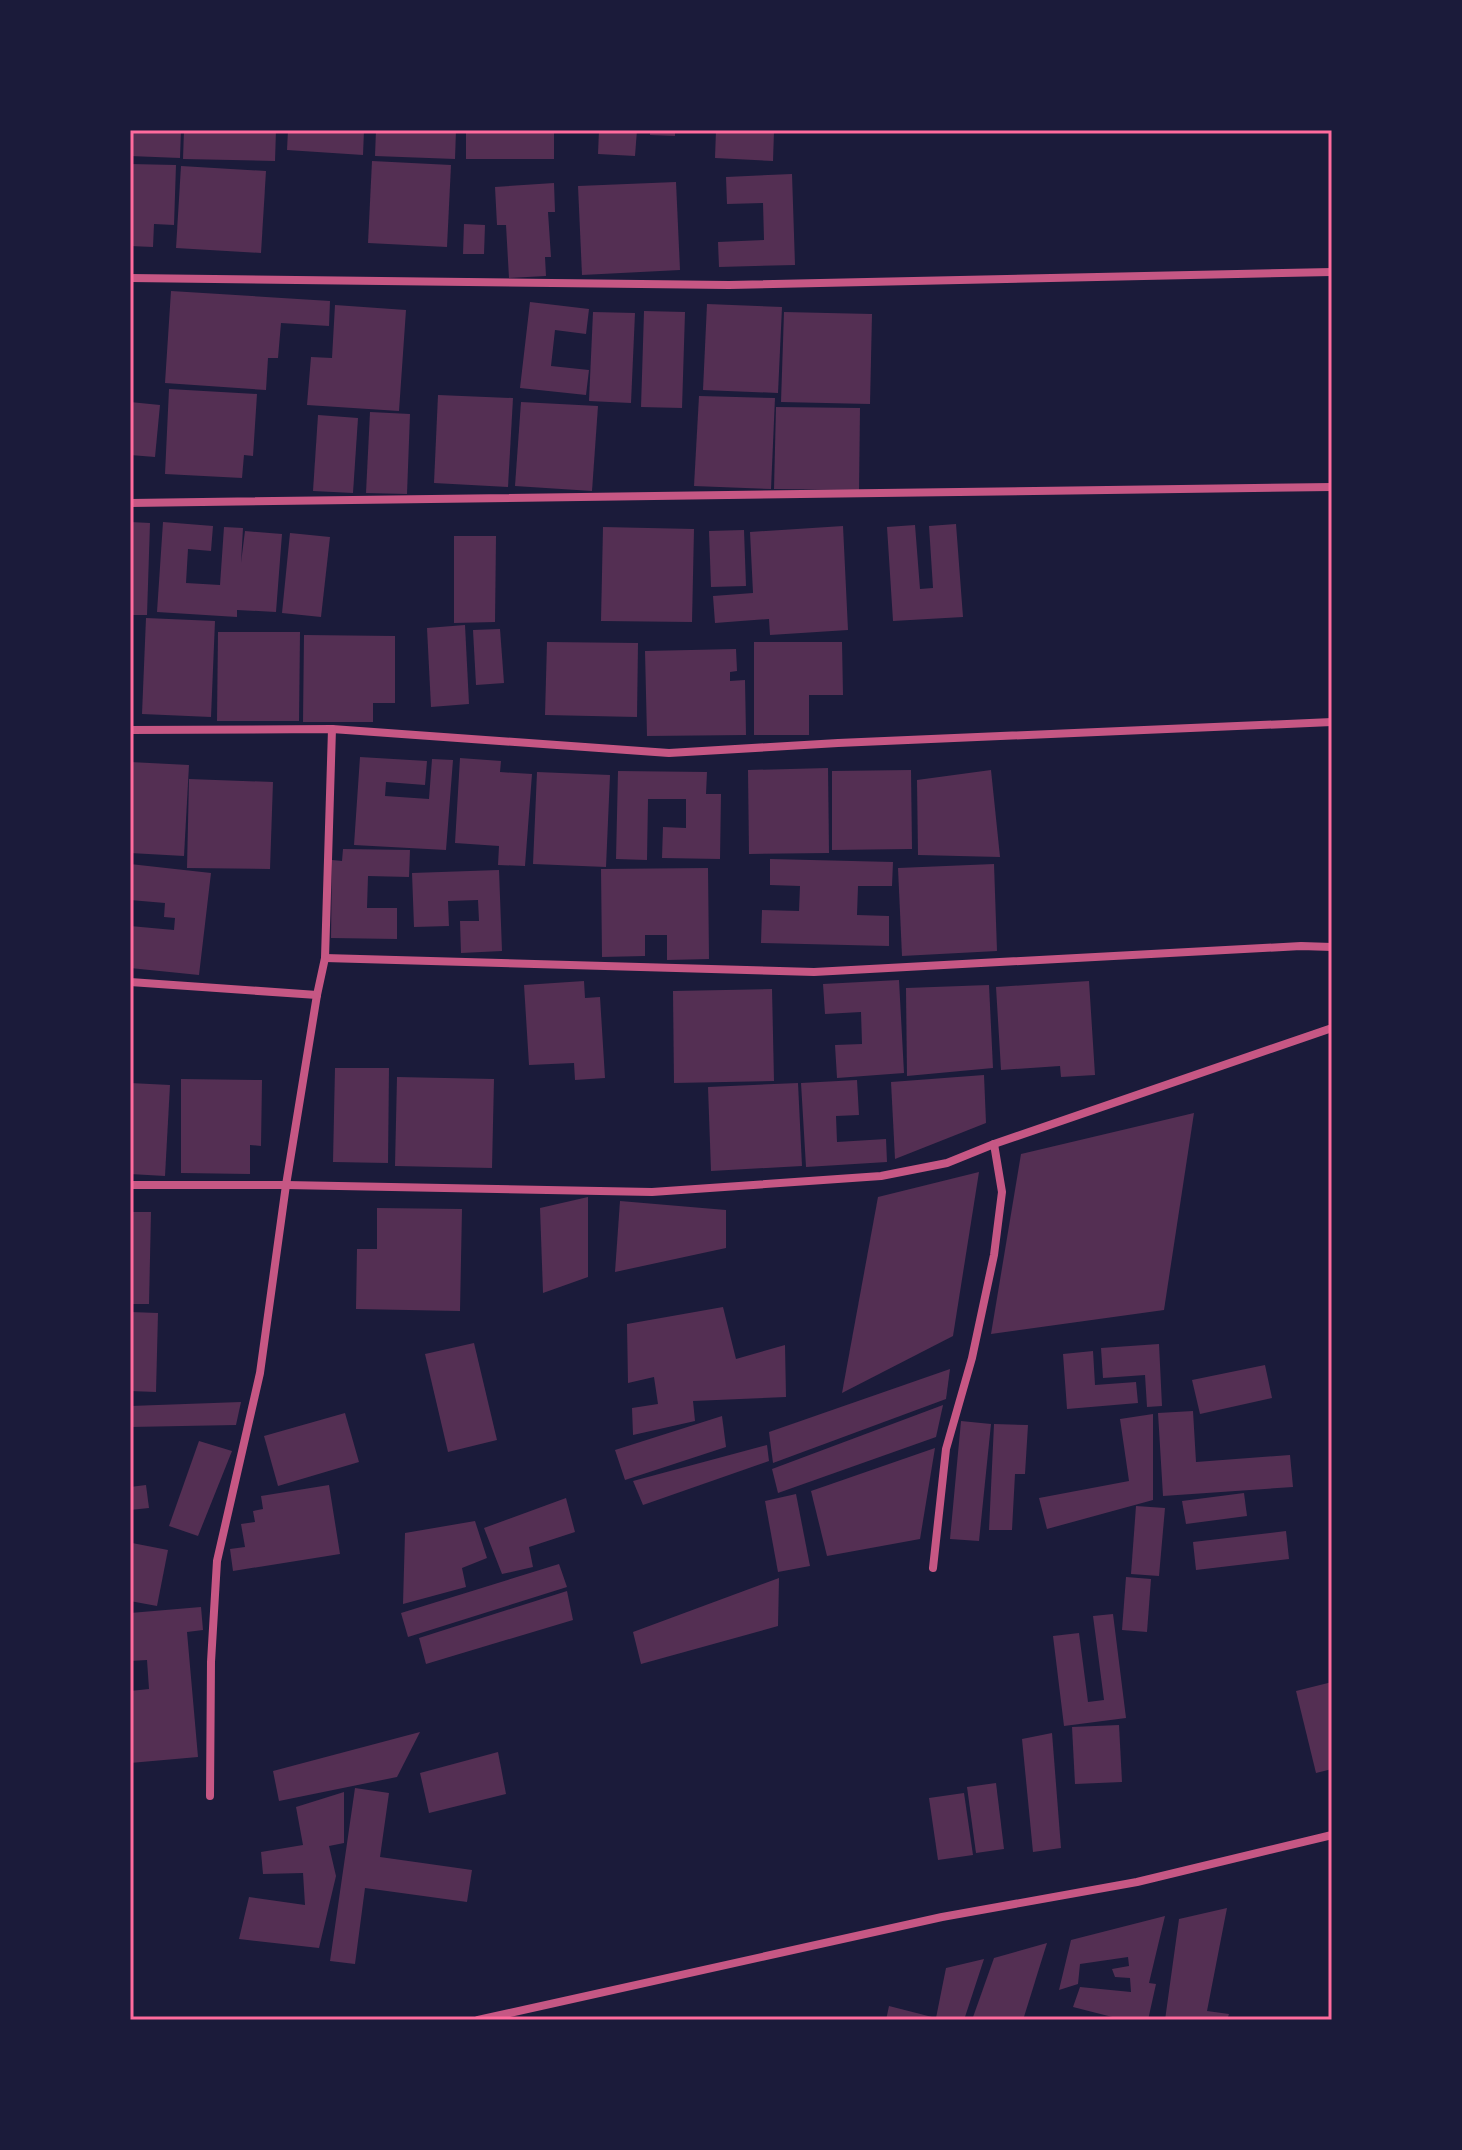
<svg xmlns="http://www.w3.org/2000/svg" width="1462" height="2150" font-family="Cabin,sans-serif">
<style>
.building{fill:#542f53}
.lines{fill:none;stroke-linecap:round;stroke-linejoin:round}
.minor{stroke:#c65784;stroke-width:8}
.neatline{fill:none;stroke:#ff6b9d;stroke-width:3}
</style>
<rect width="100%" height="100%" fill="#1b1b3a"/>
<g class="building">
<polygon points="130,130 181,130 180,158 130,156"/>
<polygon points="184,130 276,130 275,161 183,159"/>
<polygon points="288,130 364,130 363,155 287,150"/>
<polygon points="376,130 456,130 455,159 375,156"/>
<rect x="466" y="130" width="88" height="29"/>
<polygon points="599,130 637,130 635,156 598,154"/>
<polygon points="650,130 675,130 675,136 650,135"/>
<polygon points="716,130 774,131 773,161 715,158"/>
<polygon points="372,161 451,165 447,247 368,243"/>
<polygon points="130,164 176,165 174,225 154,224 153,247 130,246"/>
<polygon points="181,166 266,171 261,253 176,248"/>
<polygon points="792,174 795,265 719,267 718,242 764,240 763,203 727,204 726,177"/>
<polygon points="676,182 680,270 582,275 578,186"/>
<polygon points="554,183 555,212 548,212 551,257 545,257 546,276 509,278 506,225 497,225 495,187"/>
<polygon points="464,224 485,225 484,254 463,254"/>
<polygon points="171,291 330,301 329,326 281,323 278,358 268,358 266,390 165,383"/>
<polygon points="530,302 589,309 586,334 555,330 551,366 589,370 586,395 520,388"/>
<polygon points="707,304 782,307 778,393 703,390"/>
<polygon points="335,305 406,310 399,411 307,405 311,357 332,358"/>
<polygon points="644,311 685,312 682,408 641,407"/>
<polygon points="593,312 635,313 631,403 589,401"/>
<polygon points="784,312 872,314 870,404 781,402"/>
<polygon points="169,389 257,394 253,456 244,455 242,478 165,474"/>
<polygon points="438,395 513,398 508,487 434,483"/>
<polygon points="699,396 775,398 771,489 694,486"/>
<polygon points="130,402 160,405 155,457 130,455"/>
<polygon points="521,402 598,406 592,491 515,486"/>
<polygon points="776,407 860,408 859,490 774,489"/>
<polygon points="370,412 410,414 407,494 366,493"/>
<polygon points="318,415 358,418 353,493 313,491"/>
<polygon points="130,522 150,523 147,615 130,615"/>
<polygon points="163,522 213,526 211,551 188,549 186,583 220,585 224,527 243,528 241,563 245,531 282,534 276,612 237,610 237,617 157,612"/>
<polygon points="956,524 963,617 893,621 887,527 915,525 920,589 933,588 929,526"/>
<polygon points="843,526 848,630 770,635 769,619 715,623 713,596 753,593 750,532"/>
<polygon points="603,527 694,529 692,622 601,621"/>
<polygon points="744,530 746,586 711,587 709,531"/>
<polygon points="290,533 330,537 321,617 282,613"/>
<polygon points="454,536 496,536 495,622 454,623"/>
<polygon points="146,618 215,621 211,717 142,714"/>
<polygon points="465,625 469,704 431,707 427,628"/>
<polygon points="500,629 504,683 476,685 473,630"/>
<polygon points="218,632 300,632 299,721 217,721"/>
<polygon points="304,635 395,636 395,703 373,703 373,722 303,722"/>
<polygon points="547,642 638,643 637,717 545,715"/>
<polygon points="754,642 842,642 843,695 809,695 809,735 754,735"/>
<polygon points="736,649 737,671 730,672 730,681 745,680 746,735 647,736 645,651"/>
<polygon points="360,757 427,761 425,785 386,782 385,796 429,799 432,759 453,760 446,850 354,845"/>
<polygon points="460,758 501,761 500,772 532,774 525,866 498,865 499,846 455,843"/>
<polygon points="130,762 189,765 184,856 130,853"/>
<polygon points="828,768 829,853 749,854 748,770"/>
<polygon points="911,770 912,849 832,850 832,771"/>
<polygon points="991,770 1000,857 918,855 917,780"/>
<polygon points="618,771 707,772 706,794 721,794 720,859 662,858 663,827 686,828 686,799 648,799 647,860 616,859"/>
<polygon points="537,772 610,775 606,867 533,864"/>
<polygon points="189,779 273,782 270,869 187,868"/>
<polygon points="343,849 410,850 409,877 368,876 367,908 397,908 397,939 331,938 332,860 342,861"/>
<polygon points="770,859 893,862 892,886 858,886 857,915 889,916 889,946 761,943 762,910 799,911 800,886 770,885"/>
<polygon points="130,864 211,873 199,975 130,968 130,926 174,930 175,918 164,917 165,903 130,900"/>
<polygon points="994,864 997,951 902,956 898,868"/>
<polygon points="708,868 709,959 667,960 667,935 645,935 645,956 602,957 601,869"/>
<polygon points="499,870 502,951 461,953 460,921 479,921 478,900 448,901 449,926 414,927 412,873"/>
<polygon points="899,980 904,1073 837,1078 835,1045 862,1044 861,1012 825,1014 823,984"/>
<polygon points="584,981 585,998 600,997 605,1078 575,1080 574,1063 529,1065 524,985"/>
<polygon points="1089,981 1095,1075 1061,1077 1060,1066 1001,1070 996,987"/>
<polygon points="989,985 993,1068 907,1076 906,988"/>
<polygon points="772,989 774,1081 674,1083 673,991"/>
<polygon points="335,1068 389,1068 388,1163 333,1162"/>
<polygon points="984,1075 986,1123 895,1159 891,1082"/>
<polygon points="397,1077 494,1079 492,1168 395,1166"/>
<polygon points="181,1079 262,1080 261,1146 250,1145 250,1174 181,1173"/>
<polygon points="857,1080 859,1115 836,1116 837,1142 886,1139 887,1162 806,1167 801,1083"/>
<polygon points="130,1083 170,1085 165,1176 130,1174"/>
<polygon points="798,1083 802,1166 711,1171 708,1087"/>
<polygon points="1194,1113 1164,1310 991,1334 1021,1154"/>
<polygon points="979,1172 953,1336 842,1393 878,1197"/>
<polygon points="588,1197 588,1277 543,1293 540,1208"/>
<polygon points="620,1201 726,1210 726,1248 615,1272"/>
<polygon points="377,1208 462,1209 460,1311 356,1309 357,1249 377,1249"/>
<polygon points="130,1212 151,1212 149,1304 130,1304"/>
<polygon points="723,1307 736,1359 785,1345 786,1397 693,1401 695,1421 633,1435 632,1408 658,1404 654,1377 628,1383 627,1324"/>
<polygon points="130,1312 158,1313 156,1392 130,1391"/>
<polygon points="474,1343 497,1440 448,1452 425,1354"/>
<polygon points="1159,1344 1162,1406 1147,1407 1145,1375 1103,1378 1101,1348"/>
<polygon points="1093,1351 1095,1385 1136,1382 1138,1403 1067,1409 1063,1354"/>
<polygon points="1265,1365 1272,1398 1200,1414 1192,1380"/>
<polygon points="950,1369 946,1399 773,1463 769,1432"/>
<polygon points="241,1402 236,1425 130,1427 130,1406"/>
<polygon points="943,1405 936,1437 778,1493 772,1469"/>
<polygon points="1193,1411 1196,1462 1290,1455 1293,1487 1163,1496 1158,1413"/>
<polygon points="345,1413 359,1462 278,1486 264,1436"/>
<polygon points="1153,1414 1153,1500 1047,1529 1039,1498 1129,1481 1120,1419"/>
<polygon points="722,1416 726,1447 625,1480 615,1450"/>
<polygon points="961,1421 991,1424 979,1541 950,1539"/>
<polygon points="994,1424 1028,1425 1025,1474 1015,1474 1012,1530 989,1530"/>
<polygon points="199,1441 232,1451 198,1536 169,1526"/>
<polygon points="767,1445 769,1461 643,1505 633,1481"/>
<polygon points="935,1448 920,1539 827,1556 811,1491"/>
<polygon points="146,1485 149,1508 130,1510 130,1487"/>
<polygon points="329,1485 340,1554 233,1571 230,1549 245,1547 241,1524 255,1522 253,1511 263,1509 261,1496"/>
<polygon points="1244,1493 1247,1516 1186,1524 1182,1501"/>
<polygon points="796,1494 810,1566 778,1572 765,1501"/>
<polygon points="566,1498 575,1532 529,1547 533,1567 502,1574 484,1528"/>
<polygon points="1136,1506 1165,1508 1159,1576 1131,1574"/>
<polygon points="475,1521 487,1558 462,1568 466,1587 403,1604 405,1533"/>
<polygon points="1286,1531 1289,1559 1196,1570 1193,1542"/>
<polygon points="132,1543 168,1550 157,1606 130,1601 130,1553"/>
<polygon points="559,1564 567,1587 408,1637 401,1613"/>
<polygon points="1126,1577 1151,1579 1147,1632 1122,1630"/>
<polygon points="779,1578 778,1626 641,1664 633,1632"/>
<polygon points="567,1591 573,1620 426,1664 419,1638"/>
<polygon points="201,1607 203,1630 187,1632 198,1757 130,1763 130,1691 149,1689 147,1660 130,1661 130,1613"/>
<polygon points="1113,1614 1126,1718 1064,1726 1053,1636 1079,1633 1088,1702 1104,1700 1093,1616"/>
<polygon points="1332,1682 1332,1769 1316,1773 1296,1691"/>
<polygon points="1119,1725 1122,1782 1075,1784 1072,1727"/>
<polygon points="420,1732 397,1777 279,1801 273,1771"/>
<polygon points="1052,1733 1061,1848 1033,1852 1022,1739"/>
<polygon points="498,1752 506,1794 429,1813 420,1773"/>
<polygon points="996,1783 1004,1849 976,1853 967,1787"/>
<polygon points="355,1788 389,1793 380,1857 472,1870 467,1902 365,1888 355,1964 330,1961"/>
<polygon points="344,1792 344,1843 329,1846 336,1876 319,1948 239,1939 249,1897 305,1905 303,1873 263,1874 261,1852 303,1845 296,1807"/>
<polygon points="964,1793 973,1855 938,1860 929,1798"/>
<polygon points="1227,1908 1207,2011 1229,2014 1227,2020 1165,2020 1179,1919"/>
<polygon points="1165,1916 1149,1983 1156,1984 1148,2020 1124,2020 1073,2007 1080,1987 1131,1992 1130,1978 1115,1977 1112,1969 1129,1966 1128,1957 1080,1964 1078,1984 1059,1990 1071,1940"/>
<polygon points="1047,1943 1023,2020 972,2020 994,1958"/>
<polygon points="984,1959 964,2020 886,2020 889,2006 936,2018 946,1968"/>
</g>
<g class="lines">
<g class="minor">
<polyline points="130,278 729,285 1332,272"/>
<polyline points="130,503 1332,487"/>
<polyline points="130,730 332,729 669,753 838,743 1332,722"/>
<polyline points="325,958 814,972 1301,946 1332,947"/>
<polyline points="130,982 317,995"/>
<polyline points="130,1185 286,1185 652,1192 881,1176 947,1163 994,1144 1332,1028"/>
<polyline points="933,1568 946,1449 972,1358 994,1255 1002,1192 994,1144"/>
<polyline points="210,1796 211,1662 217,1561 260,1373 286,1185 317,995 325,958 332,729"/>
<polyline points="478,2020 942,1917 1137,1882 1332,1835"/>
</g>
</g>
<rect width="1462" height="2150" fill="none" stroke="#1b1b3a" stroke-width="264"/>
<rect x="132" y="132" width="1198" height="1886" class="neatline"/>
</svg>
